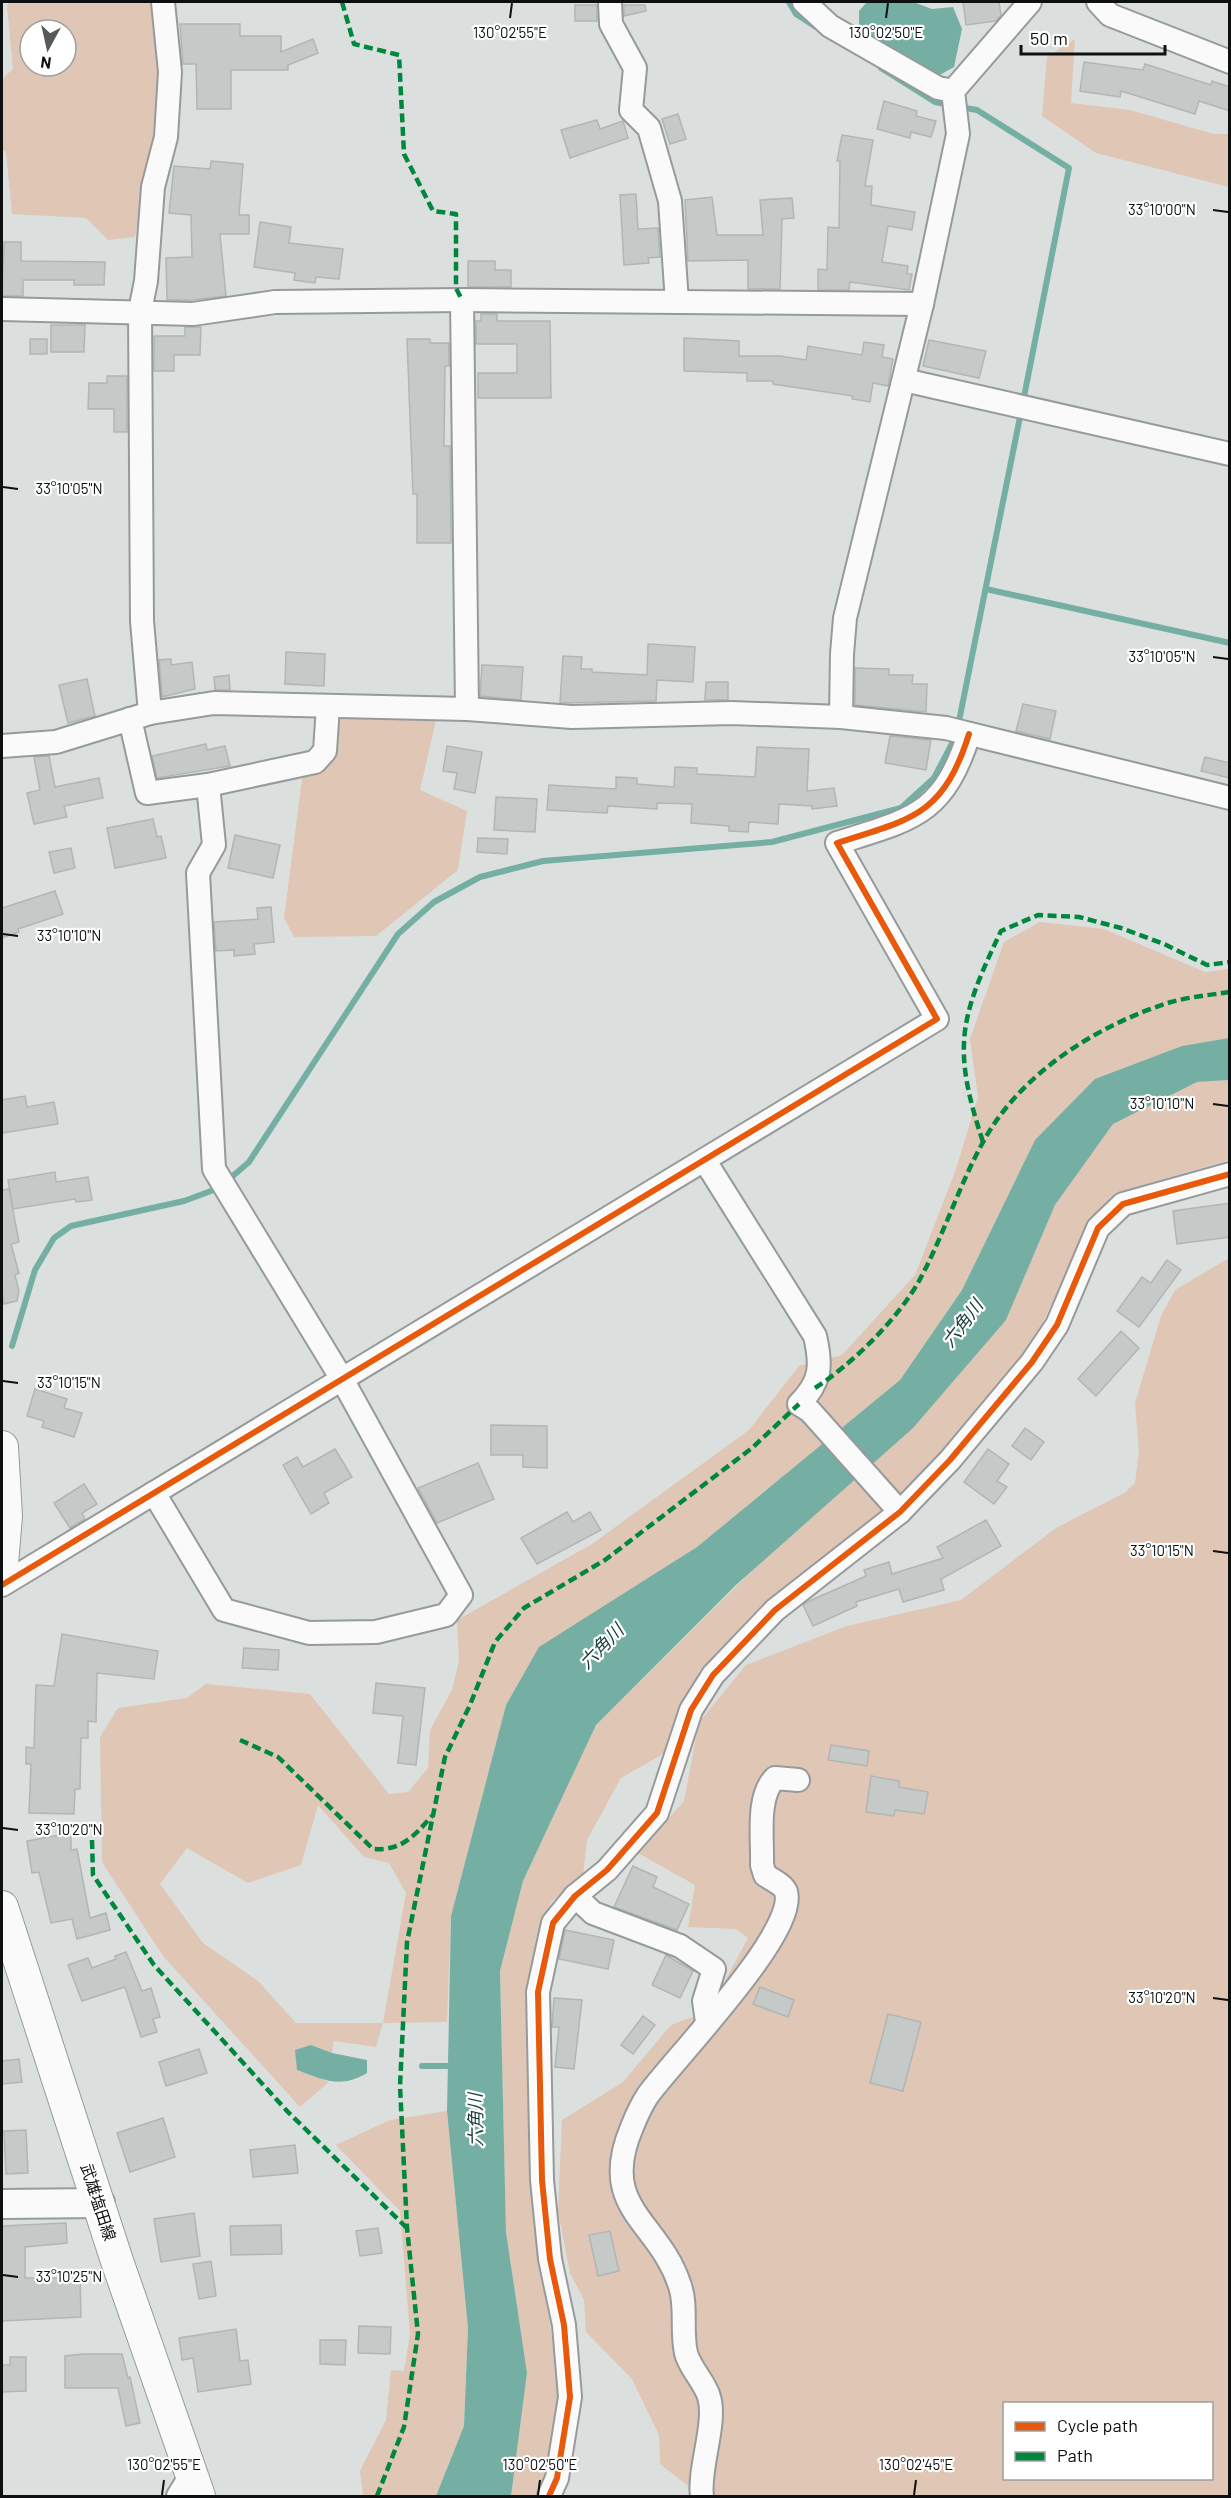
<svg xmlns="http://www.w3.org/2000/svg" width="1231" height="2498" font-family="Barlow,'Noto Sans JP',sans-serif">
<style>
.green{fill:#dfc6b5;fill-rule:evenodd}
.water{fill:#75afa4}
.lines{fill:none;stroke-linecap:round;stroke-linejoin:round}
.stream{stroke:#75afa4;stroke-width:6}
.building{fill:#c5c9c8;stroke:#b2b5b5;stroke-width:1.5}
.minor-casing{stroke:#979a9a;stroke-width:26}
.tertiary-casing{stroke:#979a9a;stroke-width:32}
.secondary-casing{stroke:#979a9a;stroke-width:34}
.minor{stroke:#fafafa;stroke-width:22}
.tertiary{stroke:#fafafa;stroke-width:28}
.secondary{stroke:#fafafa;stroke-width:32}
.quiet{stroke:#00873e;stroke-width:4.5;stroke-dasharray:9 4.5;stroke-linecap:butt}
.cycleway-casing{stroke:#fff;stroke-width:10}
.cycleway{stroke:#e8590c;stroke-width:6}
.ticks{fill:none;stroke:#0d1010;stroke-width:2}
.labels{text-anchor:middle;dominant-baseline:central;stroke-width:4.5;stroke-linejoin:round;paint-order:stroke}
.street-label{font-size:16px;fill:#0d1010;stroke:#fff}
.water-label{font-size:18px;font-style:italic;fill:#173d36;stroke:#fff}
.ticks-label{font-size:15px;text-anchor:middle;fill:#0d1010;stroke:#fff;stroke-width:4.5;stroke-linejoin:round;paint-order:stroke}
</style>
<rect width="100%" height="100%" fill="#dbe0df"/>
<g class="green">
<path d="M9,2h142l10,66 -7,72 -19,97 -27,3 -22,-22 -74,-4 -6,-62 -4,-2v-71l11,-10 -6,-63zM30,30h36v36h-36z"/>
<polygon points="1075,39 1071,103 1130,110 1214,134 1229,134 1229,187 1096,153 1042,116 1047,57"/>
<polygon points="334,714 436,720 420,790 467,811 458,870 376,936 294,937 284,918 303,772 330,764"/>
<path d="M1040,922l64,7 101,43 24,-3v69l-47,8 -147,94 -73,150 -62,90 -203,167 -158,101 -33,57 -55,211 -4,106 -64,1 -7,24 -42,-6 -2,12 -21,-8 -14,25 32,12 -29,25 -137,-151 -61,-94 -2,-125 18,-29 69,-10 19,-14 104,10 79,100 19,-2 20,-24 2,-38 22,-40 7,-29 -2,-41 135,-76 157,-114 50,-64 43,-11 73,-80 40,-103 23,-75 -8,-58 34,-97zM318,1805l46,52 25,6 17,30 -23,130h-87l-38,-42 -55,-38 -43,-59 27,-36 61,35 53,-18z"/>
<polygon points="1229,1080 1229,1160 1115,1193 1093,1216 1033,1343 937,1458 876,1517 760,1607 699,1671 663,1754 621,1778 587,1840 583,1876 552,1901 536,1938 530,1994 539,2259 560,2384 551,2466 540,2496 511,2496 527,2373 506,2232 500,1971 523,1881 596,1725 1006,1320 1055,1205 1113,1124 1197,1082"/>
<path d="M1229,1258v1238h-528l-41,-32 -1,-29 -27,-56 -46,-47 -2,-32 -14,-27 -12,-62 4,-91 61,-38 48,-57 38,-14 39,-73 -12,-9 -48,-2 7,-42 -57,-32 46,-52 15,-79 47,-57 101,-39 114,-26 95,-72 68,-35 11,-10 4,-31 -4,-49 26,-87 14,-26zM1004,2404h208v74h-208z"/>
<polygon points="447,2111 468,2328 464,2426 436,2496 363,2496 360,2471 386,2420 391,2370 404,2371 410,2334 400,2211 336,2145 390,2120"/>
</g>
<g class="water">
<polygon points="867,2 913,2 932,9 953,7 962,29 954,67 936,77 859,32 859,11"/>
<polygon points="1229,1038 1229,1080 1197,1082 1113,1124 1055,1205 1006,1320 913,1428 736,1585 596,1725 523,1881 500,1971 506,2232 527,2373 511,2496 436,2496 464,2426 468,2328 447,2111 451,1916 506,1705 539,1647 697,1547 900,1380 962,1290 1035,1140 1095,1079 1182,1046"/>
<path d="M311,2045l21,8 35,7v13c-27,16 -43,7 -70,-3l-2,-20z"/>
</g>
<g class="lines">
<g class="stream">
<polyline points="789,2 796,14 816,27"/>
<polyline points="881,68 935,102 950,105"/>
<polyline points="960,107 977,110 1069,168 1023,402"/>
<polyline points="986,589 1230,643"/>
<polyline points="958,726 1021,412"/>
<polyline points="227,1181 249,1162 398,934 434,902 480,877 543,861 772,842 901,808 934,778 956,736"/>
<polyline points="12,1346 35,1270 54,1238 71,1226 184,1201 219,1188"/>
<polyline points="422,2066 454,2066"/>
</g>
</g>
<g class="building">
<polygon points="963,2 999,2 1001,15 996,21 966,25"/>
<rect x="575" y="5" width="22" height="16"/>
<polygon points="624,5 645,5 646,11 624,16"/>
<polygon points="180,24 240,24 240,36 281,36 281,52 313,39 318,53 288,65 288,70 231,70 231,109 197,109 196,64 183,64"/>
<polygon points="1084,62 1143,70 1145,64 1211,85 1212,81 1230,87 1230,111 1199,101 1195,114 1121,91 1120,97 1080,91"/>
<polygon points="884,101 917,111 916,116 936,121 931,137 911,132 910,138 877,129"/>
<polygon points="678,114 686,139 670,144 662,119"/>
<polygon points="597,120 600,129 623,121 628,138 570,158 561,130"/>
<polygon points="842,135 873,140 865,186 872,186 871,205 915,212 912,230 888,226 882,262 908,266 907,274 912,274 909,290 850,282 849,290 818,290 818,269 827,270 828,227 839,228 840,161 837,161"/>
<polygon points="211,161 243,164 239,215 249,215 249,234 220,234 226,296 192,300 167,300 166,258 192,257 191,215 169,213 174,166 210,169"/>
<polygon points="636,194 638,229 658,228 660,257 648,258 649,263 624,265 620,195"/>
<polygon points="712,197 717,235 763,235 760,200 792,198 794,218 782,219 780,289 748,289 748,260 688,261 685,200"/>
<polygon points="260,222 291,227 289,243 343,249 339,279 316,277 315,283 294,280 295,273 254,267"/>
<polygon points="4,242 21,242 21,261 105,262 104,285 74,285 74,280 23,280 23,296 2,296"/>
<polygon points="468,261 495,261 495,270 511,270 511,287 468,287"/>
<polygon points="481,314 497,314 497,321 550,321 551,398 478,398 478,373 517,373 517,344 476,344 476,321 481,321"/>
<polygon points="51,325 85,325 84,352 51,352"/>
<polygon points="185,327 201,327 200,355 174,355 174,371 154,371 154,336 185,336"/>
<polygon points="684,338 739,341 739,356 780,356 806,360 808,346 862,355 864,342 884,345 882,357 893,359 888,386 873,383 870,402 852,399 853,396 773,384 773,381 747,381 747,373 684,371"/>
<rect x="30" y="339" width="17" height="15"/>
<polygon points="407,339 430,339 430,343 449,343 449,366 445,366 444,446 450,446 451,543 417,543 417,494 413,494"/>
<polygon points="929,340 986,351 979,378 923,366"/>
<polygon points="107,376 127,376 127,432 114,432 114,409 88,409 89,383 107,383"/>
<polygon points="648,644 695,647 693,682 657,680 656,701 560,703 563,656 582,657 581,669 592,669 592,672 647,675"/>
<polygon points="286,652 325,654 324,686 285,684"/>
<polygon points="171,659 171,665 192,662 195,689 162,697 159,660"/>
<polygon points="482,665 523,667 521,700 480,696"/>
<polygon points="855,668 889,669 889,675 913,675 912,684 927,684 926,712 855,705"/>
<polygon points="229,675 230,690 215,690 214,677"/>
<polygon points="87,679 95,716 68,723 59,685"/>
<polygon points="706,682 728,682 728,700 705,700"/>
<polygon points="1023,704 1056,711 1050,739 1016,731"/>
<polygon points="890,736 931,740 926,770 885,763"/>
<polygon points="206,744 207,750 225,746 230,766 157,778 152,756"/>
<polygon points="447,746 482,752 475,793 454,789 457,773 443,771"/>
<polygon points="757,747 809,749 807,791 834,788 837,806 812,809 812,806 779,804 778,824 749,822 748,832 729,831 729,826 691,823 692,804 657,803 657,809 608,806 607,813 547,810 549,785 616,789 616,777 637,778 637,784 674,787 675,767 697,768 697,774 755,777"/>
<polygon points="49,756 55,787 99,778 103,798 64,806 67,817 34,824 27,793 40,790 34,757"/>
<polygon points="1205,757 1230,763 1230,778 1201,771"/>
<polygon points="496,797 537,799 535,832 494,830"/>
<polygon points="153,819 157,837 161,836 166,858 115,868 107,828"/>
<polygon points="235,835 280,845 273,878 228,868"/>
<polygon points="478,838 508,839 507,854 477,852"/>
<polygon points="71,848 75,868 54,873 49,852"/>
<polygon points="55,891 63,914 18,929 19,932 2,938 2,908"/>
<polygon points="271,907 274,942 254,944 255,954 234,956 234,950 216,951 214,922 258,919 257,908"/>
<polygon points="25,1096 27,1107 54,1102 58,1124 2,1133 2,1100"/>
<polygon points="55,1172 56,1182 88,1177 92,1200 76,1202 75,1199 13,1209 8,1180"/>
<polygon points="9,1189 19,1242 11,1244 19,1273 15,1275 19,1291 17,1301 4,1304 2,1294 2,1190"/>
<polygon points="1230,1203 1230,1237 1177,1244 1173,1211"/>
<polygon points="1167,1260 1181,1270 1139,1327 1117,1311 1142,1277 1151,1283"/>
<polygon points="1121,1331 1139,1348 1096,1396 1078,1379"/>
<polygon points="35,1389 67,1399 64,1408 82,1413 74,1437 42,1427 44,1421 27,1416"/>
<polygon points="491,1425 547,1426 547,1468 523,1467 523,1455 491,1455"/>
<polygon points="1025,1428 1044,1442 1031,1460 1012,1446"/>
<polygon points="335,1449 352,1477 324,1493 329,1503 311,1514 283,1465 297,1457 303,1467"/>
<polygon points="988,1449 1009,1464 997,1481 1007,1487 994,1504 964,1482"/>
<polygon points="478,1463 494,1499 437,1523 418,1488"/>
<polygon points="84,1484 97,1504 82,1513 85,1519 70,1528 54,1503"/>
<polygon points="567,1512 573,1522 590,1512 601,1530 537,1564 521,1538"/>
<polygon points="986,1520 1001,1546 941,1579 944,1590 903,1602 899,1589 856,1602 857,1606 813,1626 803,1605 807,1602 866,1576 864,1570 889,1562 892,1574 943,1558 937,1547"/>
<polygon points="62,1634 158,1651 154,1679 97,1673 96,1722 88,1721 88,1738 81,1738 80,1789 75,1789 74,1814 29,1813 31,1764 26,1764 26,1747 34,1748 36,1685 54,1686"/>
<polygon points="244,1648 279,1650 278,1670 242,1668"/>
<polygon points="376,1683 425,1688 416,1765 398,1763 403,1716 373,1713"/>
<polygon points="831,1745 869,1751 867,1766 828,1760"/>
<polygon points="871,1776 899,1781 899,1787 928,1792 924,1814 895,1810 894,1816 866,1812"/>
<polygon points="71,1833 71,1850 77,1849 90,1918 106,1913 110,1930 77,1939 72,1919 51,1923 39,1872 32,1873 27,1841"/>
<polygon points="633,1866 657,1877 653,1887 689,1904 677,1930 614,1907"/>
<polygon points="565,1930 614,1940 608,1969 559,1959"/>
<polygon points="126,1952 142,1991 151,1988 160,2017 153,2019 157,2032 141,2037 125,1987 82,2001 68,1965 88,1958 92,1968 116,1959 115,1956"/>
<polygon points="666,1955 693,1971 680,1998 652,1985"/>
<polygon points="760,1987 794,2000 788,2017 753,2004"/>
<polygon points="554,1998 582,2000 574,2069 555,2067 559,2027 552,2027"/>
<polygon points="888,2014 921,2022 903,2091 870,2083"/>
<polygon points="643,2016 655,2025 633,2054 621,2045"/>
<polygon points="199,2049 207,2073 166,2086 159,2062"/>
<polygon points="19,2059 22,2082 2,2084 2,2061"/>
<polygon points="163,2118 175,2157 130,2172 117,2133"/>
<polygon points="26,2130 28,2173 6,2174 4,2131"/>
<polygon points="295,2145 298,2173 253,2177 250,2150"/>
<polygon points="194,2213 200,2256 161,2262 154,2219"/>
<polygon points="66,2223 67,2243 25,2247 25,2278 80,2278 81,2317 2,2321 2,2226"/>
<polygon points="281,2225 282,2254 231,2255 230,2226"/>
<polygon points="378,2228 382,2253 360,2256 356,2231"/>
<polygon points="610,2231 619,2271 598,2276 589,2235"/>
<polygon points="211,2261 216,2296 199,2299 193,2264"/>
<polygon points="359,2326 391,2327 390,2354 358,2353"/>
<polygon points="236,2329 240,2361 248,2360 251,2384 198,2392 193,2358 182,2360 179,2338"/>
<polygon points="320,2340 346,2340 345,2365 320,2364"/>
<polygon points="83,2354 122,2354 128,2378 130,2377 140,2423 126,2426 118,2388 65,2388 65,2356"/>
<polygon points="10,2357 26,2357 26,2391 2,2392 2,2365 10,2365"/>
</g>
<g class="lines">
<defs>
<g id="minor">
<polyline points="610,2 611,24 635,68 631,110 649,128 670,201 677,302"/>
<polyline points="804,2 830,26 938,88 953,91"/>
<polyline points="1098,2 1110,15 1230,62"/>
<polyline points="462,300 467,709"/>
<polyline points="2,309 193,314 275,302 462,300 922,304"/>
<polyline points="904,380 1230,454"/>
<polyline points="150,713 142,621 140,311 146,281 153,187 166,137 170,72 163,2"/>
<polyline points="841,717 842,654 845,618 922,304 958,134 953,91 1030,2"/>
<polyline points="130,719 147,793 208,785 315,762 325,751 328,706"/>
<polyline points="2,746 56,742 150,713 214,703 467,709 572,717 732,713 841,717 946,728 1230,798"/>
<path d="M705,1161l110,175c7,30 6,46 -16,68l11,7 90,101"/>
<polyline points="154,1493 224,1610 309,1633 376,1632 446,1615 461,1595 342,1379 214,1169 198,873 214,845 208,785"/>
<path d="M2,1585l935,-566 -100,-176c75,-24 106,-27 132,-109"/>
<polyline points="575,1896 593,1913 680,1946 714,1969 704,2001 707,2022"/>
<polyline points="178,2496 191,2475"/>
<polyline points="549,2496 557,2478 570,2397 564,2325 550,2259 542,2180 538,1992 553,1923 575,1896 607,1870 657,1813 691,1710 713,1675 775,1610 900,1512 950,1460 1032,1362 1057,1325 1098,1228 1123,1204 1230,1174"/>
<path d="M702,2496c-4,-26 15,-74 7,-99 -4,-15 -19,-28 -23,-44 -5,-22 1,-47 -6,-67 -21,-66 -83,-77 -48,-159 4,-10 10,-23 16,-32 26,-36 150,-163 138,-203 -2,-7 -15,-13 -21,-17l-3,-10c1,-26 -6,-68 13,-87l23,2"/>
</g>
<polyline id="tertiary" points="2,2204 100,2203"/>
<g id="secondary">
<polyline points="2,1447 6,1516 2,1564"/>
<polyline points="2,1907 117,2261 199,2496"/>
</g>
</defs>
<use href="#minor" class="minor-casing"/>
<use href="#tertiary" class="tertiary-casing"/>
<use href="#secondary" class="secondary-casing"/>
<use href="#minor" class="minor"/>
<use href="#tertiary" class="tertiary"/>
<use href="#secondary" class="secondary"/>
<g class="quiet">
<polyline points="342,2 354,44 399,55 404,154 433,211 456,214 456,288 462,300"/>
<path d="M983,1142c-31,-94 -24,-123 18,-211l37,-16 41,2 42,11 43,16 43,21 23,-3"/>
<path d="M815,1388c36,-23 83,-69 104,-107 24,-44 39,-93 63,-137 37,-70 115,-119 189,-142 18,-5 39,-7 59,-10"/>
<path d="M240,1740l38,17 95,92c29,2 41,-13 59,-33"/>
<polyline points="92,1840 93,1875 154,1965 288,2112 407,2228"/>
<polyline points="377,2496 404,2427 418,2334 407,2228 400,2086 407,1942 445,1757 470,1705 495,1642 524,1608 605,1560 752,1448 799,1404"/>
</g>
<defs>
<g id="cycleway">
<path d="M2,1585l935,-566 -100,-176c75,-24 106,-27 132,-109"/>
<polyline points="549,2496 557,2478 570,2397 564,2325 550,2259 542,2180 538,1992 553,1923 575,1896 607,1870 657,1813 691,1710 713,1675 775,1610 900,1512 950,1460 1032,1362 1057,1325 1098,1228 1123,1204 1230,1174"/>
</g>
</defs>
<use href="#cycleway" class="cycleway-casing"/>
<use href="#cycleway" class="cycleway"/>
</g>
<path class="ticks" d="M510,18l2,-15M886,18l2,-15M1213,210l15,2M3,487l15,2M1213,657l15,2M3,934l15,2M1213,1104l15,2M3,1381l15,2M1213,1551l15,2M3,1828l15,2M1213,1998l15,2M3,2275l15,2M162,2495l2,-15M538,2495l2,-15M914,2495l2,-15"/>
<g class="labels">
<g class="street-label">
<text transform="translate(99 2202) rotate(72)">武雄塩田線</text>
</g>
<g class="water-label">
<text transform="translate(962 1323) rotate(-53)">六角川</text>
<text transform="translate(601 1646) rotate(-46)">六角川</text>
<text transform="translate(475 2120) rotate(-91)">六角川</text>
</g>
</g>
<g class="ticks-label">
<text x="510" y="38">130°02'55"E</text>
<text x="886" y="38">130°02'50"E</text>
<text x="1162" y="215">33°10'00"N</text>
<text x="69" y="494">33°10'05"N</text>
<text x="1162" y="662">33°10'05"N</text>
<text x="69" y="941">33°10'10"N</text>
<text x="1162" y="1109">33°10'10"N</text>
<text x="69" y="1388">33°10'15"N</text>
<text x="1162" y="1556">33°10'15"N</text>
<text x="69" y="1835">33°10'20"N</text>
<text x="1162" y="2003">33°10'20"N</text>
<text x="69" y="2282">33°10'25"N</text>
<text x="164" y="2470">130°02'55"E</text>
<text x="540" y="2470">130°02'50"E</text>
<text x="916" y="2470">130°02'45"E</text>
</g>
<rect width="1231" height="2498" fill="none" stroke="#0d1010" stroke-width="6"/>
<rect x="1003" y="2402" width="210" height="78" fill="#ffffff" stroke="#9e9f9f" stroke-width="1.5"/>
<rect x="1015" y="2422" width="30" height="9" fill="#e8590c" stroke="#9e9f9f" stroke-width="1.5"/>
<text x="1057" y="2432" font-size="18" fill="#0d1010">Cycle path</text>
<rect x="1015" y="2452" width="30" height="9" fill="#00873e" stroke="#9e9f9f" stroke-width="1.5"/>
<text x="1057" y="2462" font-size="18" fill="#0d1010">Path</text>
<g transform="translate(48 48) rotate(188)"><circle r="28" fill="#ffffff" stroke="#9e9f9f" stroke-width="1.5"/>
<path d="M0-4.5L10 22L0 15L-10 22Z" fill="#555958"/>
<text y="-9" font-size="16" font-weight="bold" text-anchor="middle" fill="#0d1010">N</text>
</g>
<path d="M1021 45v9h144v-9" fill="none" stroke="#0d1010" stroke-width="3"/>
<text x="1030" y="45" font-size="18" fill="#0d1010" stroke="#ffffff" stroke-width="4.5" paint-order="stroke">50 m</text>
</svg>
